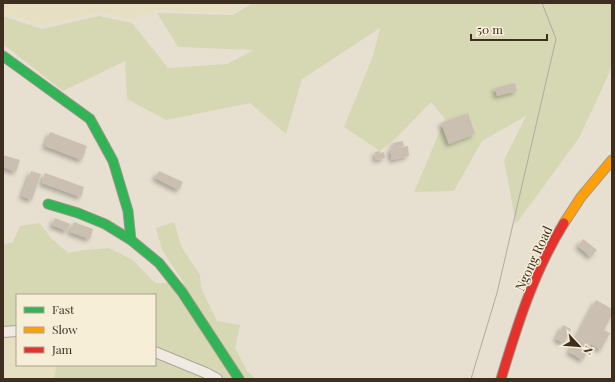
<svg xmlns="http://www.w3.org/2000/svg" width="615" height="382" font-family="'Playfair Display',serif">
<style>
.farmland{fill:#e6dfc2}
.green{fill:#d6d7b3}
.building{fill:#cbbfb2;filter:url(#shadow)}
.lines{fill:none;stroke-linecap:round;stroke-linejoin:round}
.street-casing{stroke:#ada599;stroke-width:12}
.fast-casing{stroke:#9c958a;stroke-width:11}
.slow-casing{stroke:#9c958a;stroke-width:11}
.jam-casing{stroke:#9c958a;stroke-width:11}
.street{stroke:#efebe3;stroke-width:10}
.fast{stroke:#30b455;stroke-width:9}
.slow{stroke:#ff9f0a;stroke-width:9}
.jam{stroke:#e5322d;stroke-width:9}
.tram{stroke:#afaaa2;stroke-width:1}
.labels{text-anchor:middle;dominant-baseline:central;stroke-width:3;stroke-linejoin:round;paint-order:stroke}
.street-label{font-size:13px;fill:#3d2e20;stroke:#f7eed8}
</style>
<defs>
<filter id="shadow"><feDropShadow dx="-3" dy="3" stdDeviation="2" flood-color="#0004"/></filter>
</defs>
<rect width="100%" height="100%" fill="#e7e0d1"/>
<g class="farmland">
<polygon points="3,3 248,3 232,13 158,10 131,19 100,12 42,25 3,13"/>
<polygon points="3,326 17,326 17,365 57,365 54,379 23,379 3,377"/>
</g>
<g class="green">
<polygon points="253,3 612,3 612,67 579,138 516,224 504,160 526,116 482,141 454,191 414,192 445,119 431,102 396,138 380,151 344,127 373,56 380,28 302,79 286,134 250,103 166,120 127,99 125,61 63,91 3,44 3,16 42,29 99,16 132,23 168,68 227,64 254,50 178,47 157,13 233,15"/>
<polygon points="174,222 182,248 200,275 201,288 217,321 240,325 235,348 247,371 256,379 54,379 57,365 155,365 155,295 17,295 17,326 3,326 3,245 13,242 20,226 39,223 52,239 68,253 84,250 109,248 133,260 155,283 184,283 162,250 156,228"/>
</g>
<g class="building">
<polygon points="515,83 517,91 497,96 495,88"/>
<polygon points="468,113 475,134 449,144 441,123"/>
<polygon points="50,132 87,146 82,160 45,146"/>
<polygon points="403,141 404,146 394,148 393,143"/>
<polygon points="408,146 409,156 392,160 390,149"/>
<polygon points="380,151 380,153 384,152 385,158 376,160 375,152"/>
<polygon points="3,155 20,160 16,172 3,167"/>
<polygon points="31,171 41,174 32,200 22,196"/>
<polygon points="159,171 183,182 179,190 155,178"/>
<polygon points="45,173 84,187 81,197 42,183"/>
<polygon points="55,218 70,224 67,231 52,225"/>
<polygon points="74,222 93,229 90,239 70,232"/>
<polygon points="583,239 597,250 591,257 578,246"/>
<polygon points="596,300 612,309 612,315 604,330 610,333 601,350 591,344 583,360 569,352"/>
<polygon points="563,325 571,329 564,343 556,339"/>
</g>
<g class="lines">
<defs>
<g id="street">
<polyline points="3,332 17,331"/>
<polyline points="155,352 206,373 217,379"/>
</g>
<g id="fast">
<polyline points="3,56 90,119 113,161 128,211 131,240"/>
<polyline points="48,204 78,213 105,224 131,240 159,263 182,292 239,379"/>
</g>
<polyline id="slow" points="564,223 581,197 612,160"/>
<path id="jam" d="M501,379c16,-53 33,-108 63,-156"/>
</defs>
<use href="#street" class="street-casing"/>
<use href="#fast" class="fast-casing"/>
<use href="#slow" class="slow-casing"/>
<use href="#jam" class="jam-casing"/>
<use href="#street" class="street"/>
<use href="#fast" class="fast"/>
<use href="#slow" class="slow"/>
<use href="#jam" class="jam"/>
<polyline class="tram" points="471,379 497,293 556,39 542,3"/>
</g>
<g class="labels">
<g class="street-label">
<text transform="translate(533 258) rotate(-65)">Ngong Road</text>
</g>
</g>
<rect width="615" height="382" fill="none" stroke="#3d2e20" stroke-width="8"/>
<rect x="16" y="294" width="140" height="72" fill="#f7eed8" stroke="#ada18e"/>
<rect x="24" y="307" width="20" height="6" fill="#30b455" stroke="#ada18e"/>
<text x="52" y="314" font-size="12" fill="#3d2e20">Fast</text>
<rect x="24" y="327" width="20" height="6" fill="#ff9f0a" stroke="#ada18e"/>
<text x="52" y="334" font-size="12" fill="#3d2e20">Slow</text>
<rect x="24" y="347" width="20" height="6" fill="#e5322d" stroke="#ada18e"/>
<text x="52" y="354" font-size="12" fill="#3d2e20">Jam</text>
<g transform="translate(579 346) rotate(116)" stroke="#f7eed8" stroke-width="3" paint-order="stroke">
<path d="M0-3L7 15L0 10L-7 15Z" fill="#3d2e20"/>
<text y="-6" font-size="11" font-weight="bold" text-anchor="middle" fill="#3d2e20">N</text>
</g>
<path d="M471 34v6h76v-6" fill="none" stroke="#3d2e20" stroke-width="2"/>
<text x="477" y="34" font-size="12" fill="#3d2e20" stroke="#f7eed8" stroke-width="3" paint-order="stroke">50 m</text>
</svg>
